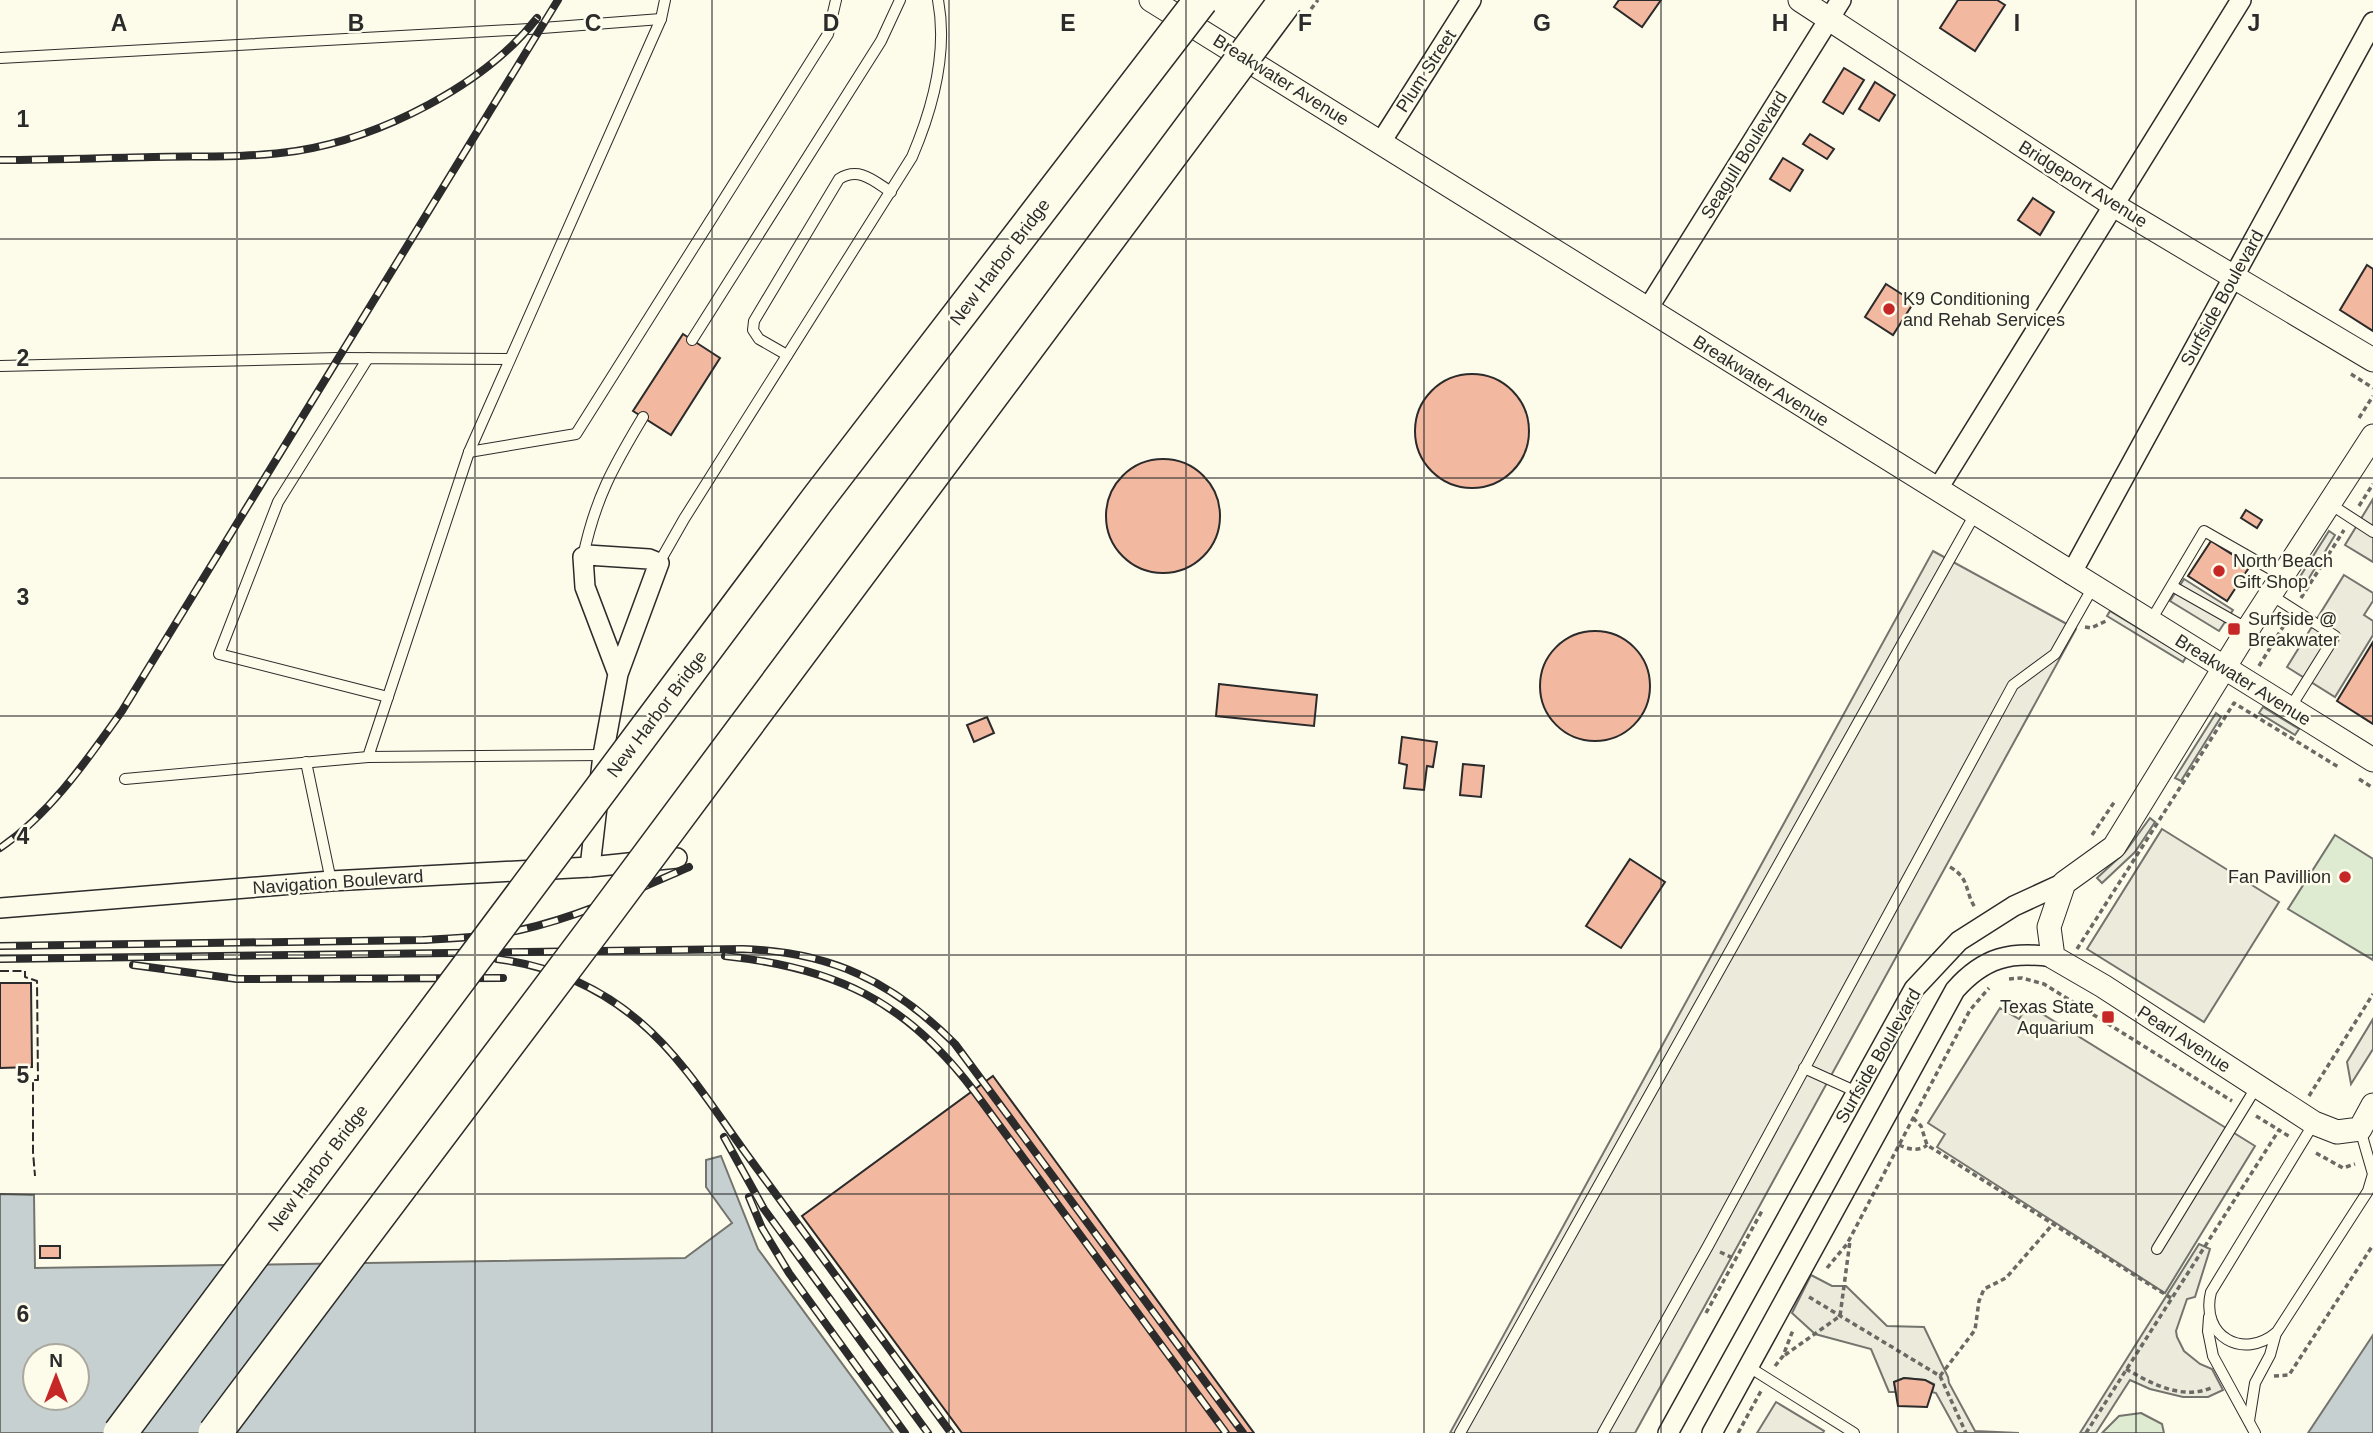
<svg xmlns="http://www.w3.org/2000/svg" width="2373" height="1433" font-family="Helvetica,sans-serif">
	<rect width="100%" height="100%" fill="#fdfbea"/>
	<g fill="#deebd1" stroke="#74746e" stroke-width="2">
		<polygon points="2335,835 2373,859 2373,960 2288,909"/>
		<polygon points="2141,1413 2162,1424 2164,1433 2102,1433 2119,1416"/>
	</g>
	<g fill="#eceadb" stroke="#74746e" stroke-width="2">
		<polygon points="2373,499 2373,562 2345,545"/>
		<polygon points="2329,531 2335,535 2303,588 2296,583"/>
		<polygon points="1933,551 2076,629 1635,1433 1450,1433"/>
		<polygon points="2344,575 2373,593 2373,601 2364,615 2373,621 2373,635 2335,697 2287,667"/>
		<polygon points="2184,579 2233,610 2219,631 2170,601"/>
		<polygon points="2110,611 2186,657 2183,662 2107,616"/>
		<polygon points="2263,707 2299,729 2295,735 2259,713"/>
		<polygon points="2216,713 2221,717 2181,781 2175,778"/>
		<polygon points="2150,818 2155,822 2135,852 2102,883 2097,878 2125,852"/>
		<polygon points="2162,829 2279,902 2204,1022 2087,949"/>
		<polygon points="2028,1005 2255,1146 2165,1293 1937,1147 1945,1134 1928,1123 2000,1008 2019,1019"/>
		<polygon points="2373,1019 2373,1049 2351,1084 2347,1062"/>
		<polygon points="2199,1244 2210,1249 2195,1297 2187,1299 2176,1331 2177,1337 2184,1351 2200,1364 2212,1369 2223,1390 2208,1397 2183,1397 2150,1389 2130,1380 2096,1433 2080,1433"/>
		<polygon points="1811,1275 1832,1286 1846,1286 1887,1326 1924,1327 1948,1377 1949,1383 1975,1431 2019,1433 1958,1433 1936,1393 1932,1392 1934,1384 1925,1380 1904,1378 1894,1382 1896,1392 1889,1392 1871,1349 1815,1334 1792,1313"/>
		<polygon points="1776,1402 1824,1431 1823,1433 1757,1433"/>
	</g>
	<g fill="#c7d0d0" stroke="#74746e" stroke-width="2" fill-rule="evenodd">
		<path d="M721,1156L758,1249L893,1433H0V1194L34,1195L35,1268L685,1258L732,1223L706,1187V1160ZM35,1356H77V1398H35Z"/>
		<polygon points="2373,1335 2373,1433 2308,1433"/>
	</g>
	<g fill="#f2b8a0" stroke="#2b2b2b" stroke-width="2">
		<polygon points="1619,0 1661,0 1642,27 1614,7"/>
		<polygon points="1958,0 1997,0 2005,5 1975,51 1940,28"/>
		<polygon points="1844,68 1864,80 1843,114 1823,102"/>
		<polygon points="1875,82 1895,95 1879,121 1859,109"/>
		<polygon points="1810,134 1834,149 1827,159 1803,144"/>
		<polygon points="1783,158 1803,170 1790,191 1770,179"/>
		<polygon points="2033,198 2054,212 2040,235 2018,220"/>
		<polygon points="2367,265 2373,269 2373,331 2340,310"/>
		<polygon points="1886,284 1914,302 1893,335 1865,317"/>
		<polygon points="683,334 720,358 671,435 633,411"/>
		<circle cx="1472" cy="431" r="57"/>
		<circle cx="1163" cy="516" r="57"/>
		<polygon points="2246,510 2262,520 2257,528 2241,518"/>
		<polygon points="2211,541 2250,566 2227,601 2188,576"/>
		<circle cx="1595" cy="686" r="55"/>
		<polygon points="2373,642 2373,724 2337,701"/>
		<polygon points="1219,684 1317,695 1314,726 1216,716"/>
		<polygon points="987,717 994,733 974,742 967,725"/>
		<polygon points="1402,737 1437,742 1433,767 1427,766 1424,790 1404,788 1407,765 1399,763"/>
		<polygon points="1463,764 1484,766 1481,797 1460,795"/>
		<polygon points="1630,859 1665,882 1621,948 1586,926"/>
		<polygon points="0,983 31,983 32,1067 0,1068"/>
		<polygon points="993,1076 1032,1129 1254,1433 962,1433 802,1216"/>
		<rect x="40" y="1246" width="20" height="12"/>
		<polygon points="1904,1378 1925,1380 1934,1385 1927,1407 1898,1406 1894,1382"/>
	</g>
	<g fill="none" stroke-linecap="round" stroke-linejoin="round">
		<defs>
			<g id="service">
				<polyline points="0,58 529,29 661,19"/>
				<polyline points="692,340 881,41 900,0"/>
				<path d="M787,355L759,339L753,330L754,321L839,179C859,166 874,181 891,192"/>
				<polyline points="368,358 278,502 219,654 388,697"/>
				<polyline points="0,366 338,358 510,359"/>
				<polyline points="469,452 576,434 828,34 836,0"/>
				<polyline points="2330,504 2373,532"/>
				<path d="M583,557C595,499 613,467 643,417"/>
				<path d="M659,563L684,519L912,157C933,108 948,53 938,0"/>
				<polyline points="2172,586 2248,629"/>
				<polyline points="2271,595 2335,636 2290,708"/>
				<polyline points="2150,622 2204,531 2283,576"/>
				<polyline points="603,755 368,757 469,452 661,19 665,0"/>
				<polyline points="306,762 331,881"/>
				<polyline points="125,779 368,757"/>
				<polyline points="1804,1068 1857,1092"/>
				<path d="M2314,1123L2211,1292C2200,1336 2243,1361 2277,1332L2368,1191L2373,1174L2360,1129"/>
				<polyline points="2157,1249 2257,1086"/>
				<polyline points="2209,1317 2208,1331 2213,1356 2255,1433"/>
				<polyline points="1749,1367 1854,1433"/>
				<polyline points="2249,1421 2255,1383 2270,1355 2276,1333"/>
				<polyline points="1460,1433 1975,514"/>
				<polyline points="1603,1433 1708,1246 2013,685 2055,654 2093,587"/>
			</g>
			<g id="minor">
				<polyline points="1381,142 1471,0"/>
				<polyline points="1647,310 1841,0"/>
				<polyline points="1937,490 2241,0"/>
				<polyline points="2071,574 2373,22"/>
				<polyline points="590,867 603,755 618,674 659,563 649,559 587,555 583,557 585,587 618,674"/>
				<polyline points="0,908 331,881 590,867 677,858"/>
				<polyline points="1668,1433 1914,989 1959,941 2014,906 2064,883"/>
				<path d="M1712,1433L1955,990C1984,957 2011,951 2053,957"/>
			</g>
			<g id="tertiary">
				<polyline points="1151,0 2373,760"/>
				<polyline points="1800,0 2115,206 2373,360"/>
				<polyline points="2373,436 2248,629 2114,847 2064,883 2049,927 2053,957 2103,986 2314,1123 2337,1132 2360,1129 2373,1105"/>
			</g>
		</defs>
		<use href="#service" stroke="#2b2b2b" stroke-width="12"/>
		<use href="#minor" stroke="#2b2b2b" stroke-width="22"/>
		<use href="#tertiary" stroke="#2b2b2b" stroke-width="25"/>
		<g stroke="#6a6964" stroke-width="3.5" stroke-dasharray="5 3.5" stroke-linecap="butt">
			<polyline points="2351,374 2373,388"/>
			<polyline points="2359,418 2373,396"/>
			<polyline points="2359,506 2373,484"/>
			<polyline points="2301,598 2344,530"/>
			<polyline points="2085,627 2091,628 2106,621"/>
			<polyline points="2259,666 2286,622"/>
			<polyline points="2359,779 2373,788"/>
			<polyline points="2092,835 2115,801"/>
			<path d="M1950,867C1971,879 1964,892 1976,909"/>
			<polyline points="2077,949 2234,703 2340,768"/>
			<polyline points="2009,979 2022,978 2044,984 2232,1101"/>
			<polyline points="2309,1096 2373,994"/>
			<polyline points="2256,1116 2279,1130"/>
			<polyline points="1913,1118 1921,1126 1927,1145 2171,1298"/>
			<path d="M1899,1145C1908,1149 1919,1152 1927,1145"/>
			<polyline points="2316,1153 2343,1168 2355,1164"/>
			<polyline points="1720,1252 1735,1259"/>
			<polyline points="1827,1268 1847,1244 1970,1010 1989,988"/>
			<polyline points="1809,1297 1940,1376 1966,1433"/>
			<polyline points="1706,1313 1763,1209"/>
			<polyline points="1785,1355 1840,1316 1850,1241"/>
			<polyline points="1775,1366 1783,1356 1793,1330"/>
			<path d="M2126,1369C2152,1384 2183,1401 2213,1387"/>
			<polyline points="1940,1376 1975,1330 1979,1301 1984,1289 2006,1278 2053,1224"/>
			<polyline points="2274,1376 2289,1375 2373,1245"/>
			<polyline points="1738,1433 1761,1391"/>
			<polyline points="2086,1433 2279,1130 2290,1137"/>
		</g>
		<use href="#service" stroke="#fdfbea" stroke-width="10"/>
		<use href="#minor" stroke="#fdfbea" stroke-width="19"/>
		<use href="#tertiary" stroke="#fdfbea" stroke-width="23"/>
		<defs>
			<g id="rail">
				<path d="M0,160C51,160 102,158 154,157C201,156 249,158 296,151C380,138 485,85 537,18"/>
				<path d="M0,848C50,814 87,760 122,711L558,0"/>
				<path d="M0,946L423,940C456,938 488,937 520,930C579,917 634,891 689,867"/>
				<path d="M725,956C836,968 906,1001 974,1091L1226,1433"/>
				<path d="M0,959L743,949C832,952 893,982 955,1044L1243,1433"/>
				<path d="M497,959C551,966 598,986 640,1022C685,1060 718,1116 753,1163C819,1253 885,1343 951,1433"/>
				<polyline points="133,965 237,979 503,978"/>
				<polyline points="724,1137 764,1209 928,1433"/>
				<polyline points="749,1197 762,1228 789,1273 905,1433"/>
			</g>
		</defs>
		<use href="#rail" stroke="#2b2b2b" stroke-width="8"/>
		<use href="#rail" stroke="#fdfbea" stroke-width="5" stroke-dasharray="16" stroke-linecap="butt"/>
		<defs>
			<g id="motorway-bridge">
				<polyline points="120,1433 817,500 1201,0"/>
				<polyline points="215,1433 595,928 1286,0"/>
			</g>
		</defs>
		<use href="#motorway-bridge" stroke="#2b2b2b" stroke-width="36" stroke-linecap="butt"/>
		<polyline stroke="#6a6964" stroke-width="3.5" stroke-dasharray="5 3.5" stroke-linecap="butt" points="1311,9 1318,0"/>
		<use href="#motorway-bridge" stroke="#fdfbea" stroke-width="33"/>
		<polyline stroke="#2b2b2b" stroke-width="2" stroke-dasharray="9 3.5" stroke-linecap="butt" points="0,971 25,971 25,977 37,981 38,1080 33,1080 33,1152 35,1176"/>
	</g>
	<path fill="none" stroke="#2b2b2b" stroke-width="2" stroke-opacity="0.55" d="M237,0V1433M475,0V1433M712,0V1433M949,0V1433M1186,0V1433M1424,0V1433M1661,0V1433M1898,0V1433M2136,0V1433M0,239H2373M0,478H2373M0,716H2373M0,955H2373M0,1194H2373"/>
	<g fill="#c62828" stroke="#fdfbea" stroke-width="2.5">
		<circle cx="1889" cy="309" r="7"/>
		<circle cx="2219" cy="571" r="7"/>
		<rect x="2227" y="622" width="14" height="14" rx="3.5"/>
		<circle cx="2345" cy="877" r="7"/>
		<rect x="2101" y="1010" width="14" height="14" rx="3.5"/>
	</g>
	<g text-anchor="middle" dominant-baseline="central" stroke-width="5" stroke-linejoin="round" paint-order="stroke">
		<g font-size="18" fill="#2b2b2b" stroke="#fdfbea">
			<text transform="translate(1426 71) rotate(-57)">Plum Street</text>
			<text transform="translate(1281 80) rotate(32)">Breakwater Avenue</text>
			<text transform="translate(1744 155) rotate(-58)">Seagull Boulevard</text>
			<text transform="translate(2083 184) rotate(32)">Bridgeport Avenue</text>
			<text transform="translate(1000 262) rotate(-53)">New Harbor Bridge</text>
			<text transform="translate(2222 298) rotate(-61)">Surfside Boulevard</text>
			<text transform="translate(1761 381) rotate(32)">Breakwater Avenue</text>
			<text transform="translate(2243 680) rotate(32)">Breakwater Avenue</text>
			<text transform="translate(657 714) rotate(-53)">New Harbor Bridge</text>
			<text transform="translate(338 882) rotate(-4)">Navigation Boulevard</text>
			<text transform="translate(2184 1039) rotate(33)">Pearl Avenue</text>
			<text transform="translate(1878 1056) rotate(-60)">Surfside Boulevard</text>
			<text transform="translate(318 1168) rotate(-53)">New Harbor Bridge</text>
		</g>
		<g font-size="18" fill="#2b2b2b" stroke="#fdfbea" text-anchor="start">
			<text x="1903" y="299">K9 Conditioning<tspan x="1903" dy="21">and Rehab Services</tspan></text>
			<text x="2233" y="561">North Beach<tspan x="2233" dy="21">Gift Shop</tspan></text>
			<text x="2248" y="619">Surfside @<tspan x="2248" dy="21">Breakwater</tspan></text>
			<text x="2331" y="877" text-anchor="end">Fan Pavillion</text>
			<text x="2094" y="1007" text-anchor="end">Texas State<tspan x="2094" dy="21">Aquarium</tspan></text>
		</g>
	</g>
	<g font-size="23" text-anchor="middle" font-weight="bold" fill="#2b2b2b" stroke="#fdfbea" stroke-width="5" stroke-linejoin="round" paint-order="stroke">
		<text x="119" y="31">A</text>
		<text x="356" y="31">B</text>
		<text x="593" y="31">C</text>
		<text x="831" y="31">D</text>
		<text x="1068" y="31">E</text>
		<text x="1305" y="31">F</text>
		<text x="1542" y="31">G</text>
		<text x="1780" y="31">H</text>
		<text x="2017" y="31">I</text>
		<text x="2254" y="31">J</text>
		<text x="23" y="127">1</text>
		<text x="23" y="366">2</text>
		<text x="23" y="605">3</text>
		<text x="23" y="844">4</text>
		<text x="23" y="1083">5</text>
		<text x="23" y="1322">6</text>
	</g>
	<g transform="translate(56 1377)"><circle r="33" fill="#fdfbea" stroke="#a9a89e" stroke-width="2"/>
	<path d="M0-5L12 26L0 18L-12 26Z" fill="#c62828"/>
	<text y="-10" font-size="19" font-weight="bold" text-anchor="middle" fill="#2b2b2b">N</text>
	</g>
</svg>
